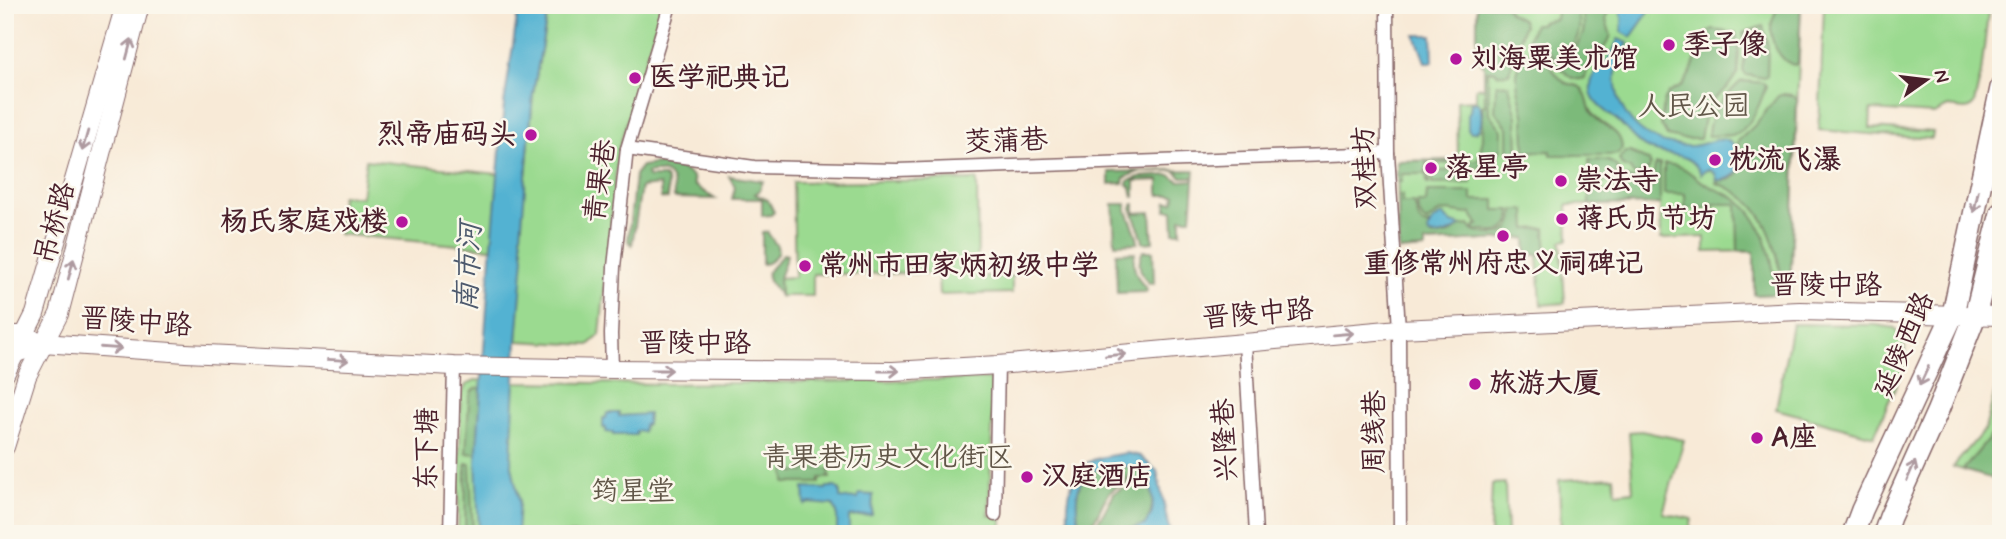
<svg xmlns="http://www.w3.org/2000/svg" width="2006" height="539" font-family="Mynerve,'LXGW WenKai TC',sans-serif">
	<rect width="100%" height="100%" fill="#fbf7ec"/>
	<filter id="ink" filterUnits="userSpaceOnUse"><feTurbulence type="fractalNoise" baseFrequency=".0143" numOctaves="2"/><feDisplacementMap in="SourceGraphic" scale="14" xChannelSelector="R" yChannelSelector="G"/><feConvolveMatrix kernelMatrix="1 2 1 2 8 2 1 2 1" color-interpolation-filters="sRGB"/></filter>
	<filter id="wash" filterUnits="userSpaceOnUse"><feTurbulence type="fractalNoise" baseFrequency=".00686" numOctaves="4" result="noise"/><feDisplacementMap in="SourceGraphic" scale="28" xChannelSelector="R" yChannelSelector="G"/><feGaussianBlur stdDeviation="1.57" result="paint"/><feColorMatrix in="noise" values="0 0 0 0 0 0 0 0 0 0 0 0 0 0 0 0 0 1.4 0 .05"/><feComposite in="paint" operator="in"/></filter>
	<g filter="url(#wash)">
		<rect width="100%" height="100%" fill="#f8ead7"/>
		<g fill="#9bda90" stroke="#727c5e" stroke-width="2">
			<polygon points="549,5 662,5 618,151 600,335 589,345 517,341 523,251 338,234 341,195 361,197 366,160 526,177 533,94"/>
			<polygon points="1477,5 1801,5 1790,293 1754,295 1754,251 1705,252 1705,237 1661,239 1660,204 1567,205 1568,240 1561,241 1565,303 1541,305 1538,255 1527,255 1526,238 1425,243 1425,249 1399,251 1397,161 1458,160 1457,101 1476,100 1476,88 1484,87 1484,66 1477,57"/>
			<polygon points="1824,5 1989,5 1981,74 1974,104 1970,108 1965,109 1948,107 1934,114 1871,110 1870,128 1933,132 1932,139 1819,130"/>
			<polygon points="977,180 978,276 1012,276 1012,293 939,295 938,273 828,274 813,274 813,296 780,296 779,278 795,277 793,182"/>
			<polygon points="1792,324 1876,325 1895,328 1905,347 1904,366 1874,436 1776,409"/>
			<polygon points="2001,370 2001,481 1953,467 1985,429"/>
			<polygon points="994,379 989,515 1002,515 1002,534 458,534 461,396 466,385 475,380 514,382 667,384"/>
			<polygon points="1641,431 1684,440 1663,513 1692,519 1689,534 1561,534 1559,480 1614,477 1616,493 1633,491 1629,432"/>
			<polygon points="1505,483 1507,534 1490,534 1492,484"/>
		</g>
		<g fill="#7cba7a" stroke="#636c52" stroke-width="2">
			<polygon points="1477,5 1505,5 1510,13 1523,20 1524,25 1509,73 1497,74 1496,71 1488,71 1489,113 1502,130 1502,148 1490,166 1473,167 1466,164 1426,163 1426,172 1429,173 1429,184 1427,184 1426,174 1402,174 1401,182 1397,182 1397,161 1478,160 1483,139 1482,106 1485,105 1484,66 1477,57"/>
			<path d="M1558,5H1575C1586,30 1576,44 1560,62H1557C1553,56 1549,50 1542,47C1535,45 1532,46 1527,41L1534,24H1540L1541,22L1556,19Z"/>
			<path d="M1580,5H1609L1606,20L1611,36L1601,53L1588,68L1585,78C1574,82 1568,76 1561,68C1575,45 1592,37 1580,5Z"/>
			<path d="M1778,5H1801L1798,63L1795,65C1781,63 1770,42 1771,28C1771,20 1776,13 1778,5Z"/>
			<polygon points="1763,26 1768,46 1767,76 1765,78 1746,75 1743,71 1745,52 1743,33"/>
			<polygon points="1713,30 1736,33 1739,51 1738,72 1727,88 1713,100 1704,118 1700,139 1682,139 1667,136 1661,125 1664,101 1669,93 1682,86 1691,72 1696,58 1697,45 1704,35"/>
			<path d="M1530,52C1553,57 1548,69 1563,81C1568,86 1579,83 1583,90C1589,99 1587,110 1598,120C1609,129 1621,132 1622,148L1618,154L1610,155H1551V151L1510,152L1508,150V128L1495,111L1496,87L1497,84L1509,85L1517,117L1518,151H1525L1524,115L1517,84V73L1522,55Z"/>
			<path d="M1744,81L1764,83L1766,86C1761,102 1750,131 1732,135C1724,136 1717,135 1709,136L1708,134C1710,107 1723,100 1740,82Z"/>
			<path d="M1784,94L1791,95L1797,99L1790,293H1784C1777,245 1767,199 1716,183L1717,180C1751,183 1734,157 1738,141L1754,126L1778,96Z"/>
			<polygon points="1625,152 1630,152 1649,161 1650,164 1649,170 1636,176 1633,174 1630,169 1622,166 1619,159"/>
			<path d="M1589,160C1600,160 1612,158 1618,169L1616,177L1608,182L1591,180L1589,178Z"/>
			<path d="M655,164L682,169L693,177L694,185L715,199L674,198C674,177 669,169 647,173L648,177H664L667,181L668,199L661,198L660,185L641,187L632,245L628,241L635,175L642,166Z"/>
			<path d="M1655,164H1660V204L1589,205V184H1598L1605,194C1615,193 1617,181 1627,177L1635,180L1640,189L1643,191L1652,188Z"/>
			<path d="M1664,164C1691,166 1685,173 1706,184C1717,191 1729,193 1739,201C1766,223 1773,261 1777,294L1754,295V252L1738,251L1737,204H1714L1713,208H1685V194H1664Z"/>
			<polygon points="1173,170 1138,172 1124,178 1123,183 1109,184 1109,172 1195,170 1191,218 1181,218 1181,232 1174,232 1173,210 1166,210 1167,202 1174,202 1175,195 1159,195 1159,180 1135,181 1135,197 1133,197 1131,187 1127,184 1128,181 1139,177 1170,175 1180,181 1194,180 1193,177 1181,177 1178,173"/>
			<polygon points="1464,170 1471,173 1471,183 1432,184 1432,173 1435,173 1436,171"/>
			<polygon points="729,176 763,181 759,191 755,194 768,200 774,212 771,215 762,216 762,199 732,199 735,187"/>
			<path d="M1427,192H1472V200H1495V210H1511C1511,220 1508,231 1497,232C1488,233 1493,231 1485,230C1481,230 1478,231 1474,230V227L1476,225H1479L1471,213C1461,216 1452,209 1441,212C1435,214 1432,220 1426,222C1419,217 1418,211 1417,203H1426Z"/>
			<path d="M1398,195H1402V203H1414L1419,220L1425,225L1431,224L1428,227L1433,237L1449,234L1461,226L1469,225C1474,234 1477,232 1488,234C1506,236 1514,229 1514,210H1526L1527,229L1545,228L1547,254L1527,255L1526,238L1425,243V249L1399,251Z"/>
			<path d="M1113,204H1126C1127,219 1137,228 1138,243L1115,244Z"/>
			<path d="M1132,204H1135V213L1151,212L1153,242L1143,243C1142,228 1131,219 1132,204Z"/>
			<path d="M762,232H767L777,246L778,252C774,258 770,264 762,264Z"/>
			<path d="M1143,251H1153L1154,283L1150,284C1140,274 1136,264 1143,251Z"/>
			<path d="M1135,252C1131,267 1137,278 1147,290L1146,292L1117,293L1116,253Z"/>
			<polygon points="783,254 787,255 779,278 780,296 769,281 767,273"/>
			<polygon points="477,388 481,388 477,454 466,453 469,399 472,391"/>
			<path d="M1995,431L2001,433C2001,444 1996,450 1993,461C1992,467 1993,473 1993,479L1963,470Z"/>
			<polygon points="466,463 470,464 473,534 465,534"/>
			<path d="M1111,465L1134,467C1131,474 1127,480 1121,485C1117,487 1114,488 1111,491C1099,502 1100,525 1080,528C1076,511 1073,485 1089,473C1095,469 1104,467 1111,465Z"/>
			<polygon points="785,469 794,469 794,472 805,472 806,469 829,469 830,478 820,478 820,483 785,483"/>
			<path d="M1138,469L1142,470C1153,490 1157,505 1145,525L1123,530L1096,533L1093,528L1104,512L1114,493L1124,487Z"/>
		</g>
		<g fill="#53b2d2" stroke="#4e687e" stroke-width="2" fill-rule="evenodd">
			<polygon points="519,5 549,5 533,94 521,235 524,257 517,341 511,461 519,501 517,534 479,534 476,462 488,292 504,104"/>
			<polygon points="1619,5 1650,5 1648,13 1631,37 1622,32 1622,17"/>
			<polygon points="1415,35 1432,35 1433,62 1425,62"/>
			<path d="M1618,39L1628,43C1624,52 1617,63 1616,73C1614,82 1617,92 1619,100C1631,131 1658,147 1691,146C1703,146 1717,136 1728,141C1748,151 1743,182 1717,180C1716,171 1708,166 1701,174C1689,148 1667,159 1645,147C1634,141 1628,130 1618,121C1606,111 1588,103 1591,84C1593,71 1601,68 1609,58C1613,53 1615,45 1618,39Z"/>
			<path d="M1471,102L1478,103C1483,110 1483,127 1476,132H1471L1468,129V114L1470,111Z"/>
			<path d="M1443,215L1452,223L1461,226C1452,232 1440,238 1429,235C1425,227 1435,218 1443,215Z"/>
			<polygon points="607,413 619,413 619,416 648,414 647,424 644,425 643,432 636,431 636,435 613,435 613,433 606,432 606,428 603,428 603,418 606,418"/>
			<path d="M1127,453L1140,456L1157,471L1170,534H1072C1064,513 1067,474 1089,462C1099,456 1115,455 1127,453ZM1111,465C1120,466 1131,465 1139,469C1151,476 1155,502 1151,515C1150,516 1145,524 1145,525C1125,530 1098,539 1080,528C1076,511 1073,485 1089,473C1095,469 1105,467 1111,465Z"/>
			<polygon points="827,487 835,487 840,490 840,498 858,499 859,494 873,495 872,515 849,517 849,534 840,534 837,530 837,513 833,505 809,503 805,505 804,488 826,489"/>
		</g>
	</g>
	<g filter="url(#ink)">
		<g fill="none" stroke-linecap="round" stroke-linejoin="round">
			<defs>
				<g id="street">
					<polyline points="1387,5 1388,153 1399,329 1400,534"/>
					<polyline points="627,149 754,167 897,170 1388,153"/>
					<polyline points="1245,343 1256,534"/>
					<polyline points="612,369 611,334 614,267 627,149 670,5"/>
					<polyline points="995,515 998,365"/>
					<polyline points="450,534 454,366"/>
				</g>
				<g id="secondary">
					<polyline points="5,335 25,335 33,339"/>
					<polyline points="5,354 14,354 43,343 186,353 454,366 612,369 893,371 998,365 1399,329 1800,311 2001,316"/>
					<polyline points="5,374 35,314 125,5"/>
					<polyline points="5,447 27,376 59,314 140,5"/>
				</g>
				<g id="primary">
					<polyline points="1853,534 1862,510 1953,314 2001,88"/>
					<polyline points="1884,534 1890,517 1938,410 1975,316 2001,213"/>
				</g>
			</defs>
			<use href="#street" stroke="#876667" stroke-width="15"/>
			<use href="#secondary" stroke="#876667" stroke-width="20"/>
			<use href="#primary" stroke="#876667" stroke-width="24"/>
			<use href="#street" stroke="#fff" stroke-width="12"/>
			<use href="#secondary" stroke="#fff" stroke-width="18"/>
			<use href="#primary" stroke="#fff" stroke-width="21"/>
		</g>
		<defs><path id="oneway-shaft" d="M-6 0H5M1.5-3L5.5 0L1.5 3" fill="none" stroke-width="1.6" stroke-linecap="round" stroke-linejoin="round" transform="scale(1.75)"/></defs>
		<g stroke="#ae9aa0">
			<use href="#oneway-shaft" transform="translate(129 49) rotate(-75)"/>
			<use href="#oneway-shaft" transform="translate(85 141) rotate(106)"/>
			<use href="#oneway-shaft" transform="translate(1976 202) rotate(102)"/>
			<use href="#oneway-shaft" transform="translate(71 269) rotate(-75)"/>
			<use href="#oneway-shaft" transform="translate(1343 334) rotate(-5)"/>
			<use href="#oneway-shaft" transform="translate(111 348) rotate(4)"/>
			<use href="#oneway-shaft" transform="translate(1116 355) rotate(-5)"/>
			<use href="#oneway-shaft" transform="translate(338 360) rotate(3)"/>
			<use href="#oneway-shaft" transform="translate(662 370)"/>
			<use href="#oneway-shaft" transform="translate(889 371) rotate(-1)"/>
			<use href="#oneway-shaft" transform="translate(1924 376) rotate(115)"/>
			<use href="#oneway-shaft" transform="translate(1911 471) rotate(-66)"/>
		</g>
	</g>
	<g fill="#b5179e" stroke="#fbf7ec" stroke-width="2.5">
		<circle cx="1669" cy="45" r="7"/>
		<circle cx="1456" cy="59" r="7"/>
		<circle cx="635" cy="78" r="7"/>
		<circle cx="531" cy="135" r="7"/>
		<circle cx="1715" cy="160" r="7"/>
		<circle cx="1431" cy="168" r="7"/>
		<circle cx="1561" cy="181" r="7"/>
		<circle cx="1562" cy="219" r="7"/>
		<circle cx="402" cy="222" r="7"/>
		<circle cx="1503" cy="236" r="7"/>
		<circle cx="805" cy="266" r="7"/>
		<circle cx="1475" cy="384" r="7"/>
		<circle cx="1757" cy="438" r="7"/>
		<circle cx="1027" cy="477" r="7"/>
	</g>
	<g text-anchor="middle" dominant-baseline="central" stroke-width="5" stroke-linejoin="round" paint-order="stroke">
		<g font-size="28" font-weight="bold" fill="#4a1f2b" stroke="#fbf7ec" text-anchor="start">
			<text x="1683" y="45">季子像</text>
			<text x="1470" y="59">刘海粟美术馆</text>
			<text x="649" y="78">医学祀典记</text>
			<text x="517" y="135" text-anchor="end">烈帝庙码头</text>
			<text x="1729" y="160">枕流飞瀑</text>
			<text x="1445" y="168">落星亭</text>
			<text x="1575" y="181">崇法寺</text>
			<text x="1576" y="219">蒋氏贞节坊</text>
			<text x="388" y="222" text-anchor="end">杨氏家庭戏楼</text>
			<text x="1503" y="264" text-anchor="middle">重修常州府忠义祠碑记</text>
			<text x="819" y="266">常州市田家炳初级中学</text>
			<text x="1489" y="384">旅游大厦</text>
			<text x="1771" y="438">A座</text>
			<text x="1041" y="477">汉庭酒店</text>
		</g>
		<g font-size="28" fill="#625749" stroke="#fbf7ec">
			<text x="1694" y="107">人民公园</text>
			<text x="888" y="458">青果巷历史文化街区</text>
			<text x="633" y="492">筠星堂</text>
		</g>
		<g font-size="28" fill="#4a1f2b" stroke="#fbf7ec">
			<text transform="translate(1006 142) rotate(-2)">茭蒲巷</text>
			<text transform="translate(1366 168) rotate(-92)">双桂坊</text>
			<text transform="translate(601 181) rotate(-82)">青果巷</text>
			<text transform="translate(56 223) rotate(-75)">吊桥路</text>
			<text x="1826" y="286">晋陵中路</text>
			<text transform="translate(1258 315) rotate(-5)">晋陵中路</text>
			<text transform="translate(136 323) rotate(4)">晋陵中路</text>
			<text x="695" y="344">晋陵中路</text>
			<text transform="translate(1905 345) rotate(-67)">延陵西路</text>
			<text transform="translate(1375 432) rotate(-90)">周线巷</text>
			<text transform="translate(1226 440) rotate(-93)">兴隆巷</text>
			<text transform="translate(428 449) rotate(-89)">东下塘</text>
		</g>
		<g font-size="30" font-style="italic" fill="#4e5a6e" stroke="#fbf7ec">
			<text transform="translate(469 267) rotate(-87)">南市河</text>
		</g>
	</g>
	<rect width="2006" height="539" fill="none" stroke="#fbf7ec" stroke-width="28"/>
	<g transform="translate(1926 80) rotate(76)" stroke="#fbf7ec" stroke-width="5" paint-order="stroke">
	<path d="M0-5L12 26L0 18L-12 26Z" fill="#4a1f2b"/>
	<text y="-10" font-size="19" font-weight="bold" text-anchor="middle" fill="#4a1f2b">N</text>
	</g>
</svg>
